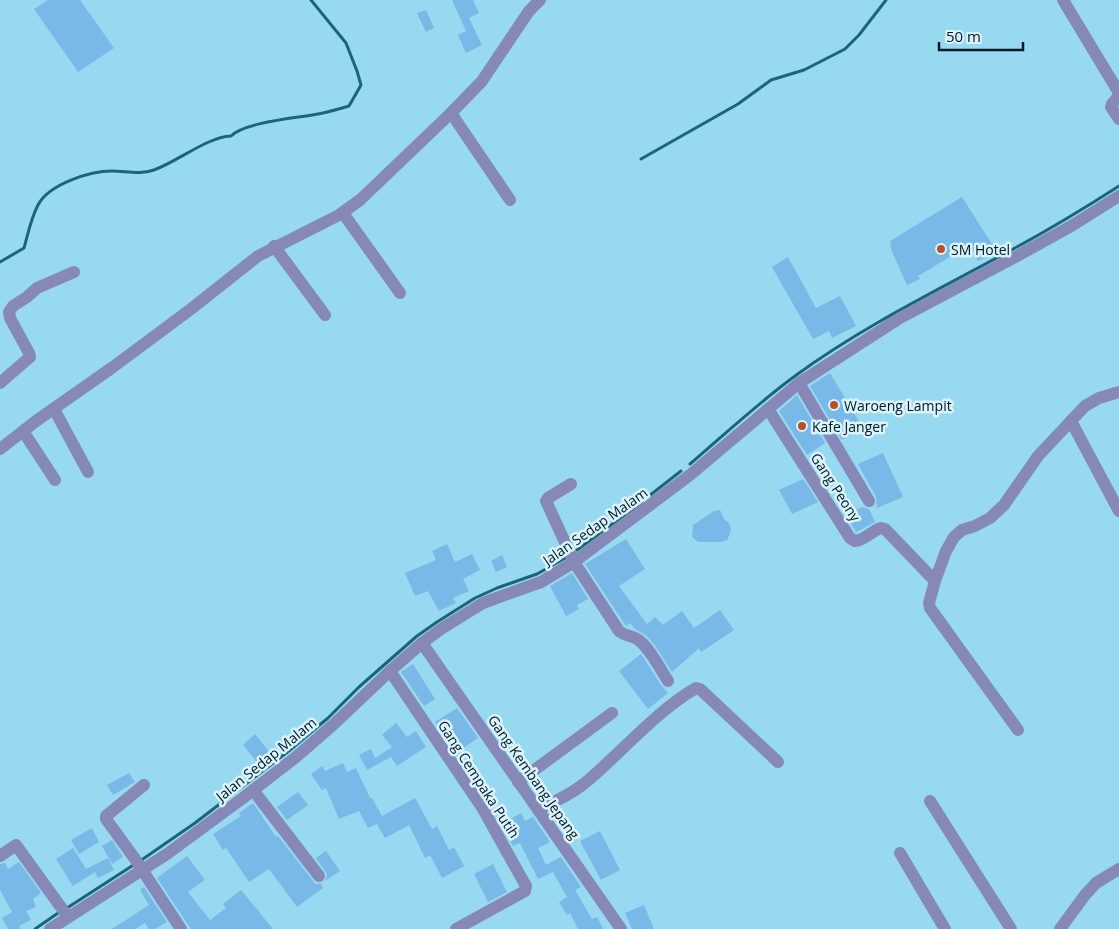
<svg xmlns="http://www.w3.org/2000/svg" width="1119" height="929" font-family="'Open Sans',sans-serif">
	<rect width="100%" height="100%" fill="#97d9f0"/>
	<g fill="none" stroke-linecap="round" stroke-linejoin="round">
		<g stroke="#1a6579" stroke-width="3">
			<polyline points="641,159 738,104 771,80 804,70 845,49 859,35 886,0"/>
			<path d="M0,262L24,248C28,234 31,218 38,205C49,184 90,171 112,171C126,171 140,175 154,170C177,162 207,137 231,136C245,122 297,118 318,114C329,112 339,109 349,106L361,85L357,71L346,43L311,0"/>
			<path d="M690,464C724,435 758,403 795,376C863,326 940,289 1015,248C1050,229 1085,208 1119,186"/>
			<polyline points="649,496 681,471"/>
			<polyline points="577,550 642,502"/>
			<polyline points="140,861 195,823 290,750 328,718 359,687 417,636 437,622 475,598 497,588 537,574 567,557"/>
			<polyline points="67,908 135,864"/>
			<polyline points="35,929 61,911"/>
		</g>
	</g>
	<g fill="#79b9e8">
		<polygon points="48,0 80,0 114,48 78,72 34,9"/>
		<polygon points="452,0 473,0 479,13 469,18 482,45 466,53 458,35 466,31"/>
		<polygon points="426,10 434,28 426,32 417,13"/>
		<polygon points="962,197 997,252 978,261 970,245 918,276 920,279 907,285 891,249 890,241"/>
		<polygon points="788,257 816,308 840,296 856,326 832,338 829,331 813,339 772,267"/>
		<polygon points="830,373 863,428 842,440 810,386"/>
		<polygon points="797,395 825,443 807,455 779,411"/>
		<polygon points="883,453 903,497 877,508 876,497 858,464"/>
		<polygon points="803,479 818,502 792,514 779,490"/>
		<polygon points="863,507 869,509 875,522 856,532 846,514"/>
		<polygon points="720,510 724,519 729,523 731,529 729,536 727,540 721,542 698,542 692,537 693,525 714,511"/>
		<polygon points="626,539 645,569 619,586 647,624 655,617 663,625 682,611 694,628 720,610 734,630 701,652 699,648 672,672 656,647 647,636 635,629 630,623 626,626 585,564"/>
		<polygon points="447,544 455,562 472,554 480,570 463,579 469,591 453,598 456,603 439,611 428,591 415,596 405,573 436,560 432,551"/>
		<polygon points="502,555 507,567 496,572 491,561"/>
		<polygon points="572,573 588,599 577,605 579,609 566,616 550,586"/>
		<polygon points="641,654 661,685 668,693 648,709 619,671"/>
		<polygon points="413,664 435,699 424,706 401,672"/>
		<polygon points="457,708 478,738 459,751 444,730 441,732 435,722"/>
		<polygon points="396,723 407,737 416,731 426,747 397,766 391,757 367,770 359,755 371,749 375,758 392,747 382,735"/>
		<polygon points="255,734 270,753 258,763 243,745"/>
		<polygon points="343,763 347,772 356,768 370,798 372,798 382,816 415,798 432,829 437,826 449,850 454,847 464,866 442,878 430,855 425,858 409,825 385,838 377,824 368,828 359,811 339,819 326,788 322,790 311,774 322,766 325,771"/>
		<polygon points="129,773 135,782 113,795 107,785"/>
		<polygon points="298,792 308,805 287,820 277,807"/>
		<polygon points="253,803 276,837 278,836 313,881 316,884 322,883 321,884 323,888 297,907 269,869 249,882 226,848 223,850 213,834 241,816 239,813"/>
		<polygon points="521,813 525,821 533,817 550,842 538,848 546,865 561,857 581,887 575,890 592,919 597,917 603,929 578,929 570,913 567,915 559,902 567,897 553,872 538,879 520,843 513,846 501,824"/>
		<polygon points="92,828 99,842 79,854 71,840"/>
		<polygon points="600,831 620,870 601,880 580,841"/>
		<polygon points="112,840 123,857 112,864 102,846"/>
		<polygon points="73,848 86,869 108,858 114,870 98,878 95,872 73,886 56,859"/>
		<polygon points="326,851 340,871 325,881 327,874 316,858"/>
		<polygon points="187,856 205,880 188,892 210,920 226,908 223,904 241,890 273,929 191,929 157,878"/>
		<polygon points="19,862 41,893 33,899 36,907 26,911 31,920 19,926 21,929 8,929 2,918 12,912 0,890 0,864 5,863 8,869"/>
		<polygon points="493,864 507,892 488,902 474,874"/>
		<polygon points="144,887 167,922 155,929 149,929 145,923 135,929 112,929 149,905 140,890"/>
		<polygon points="644,905 654,929 632,929 625,913"/>
	</g>
	<g fill="none" stroke-linecap="round" stroke-linejoin="round">
		<g stroke="#8689b7" stroke-width="12">
			<polyline points="1063,0 1119,93"/>
			<polyline points="1119,96 1112,104 1111,107 1119,119"/>
			<polyline points="451,113 510,200"/>
			<polyline points="343,213 400,293"/>
			<polyline points="274,246 325,315"/>
			<polyline points="0,383 30,357 29,353 10,318 9,312 13,306 27,297 37,288 74,272"/>
			<polyline points="799,383 869,501"/>
			<polyline points="54,409 88,472"/>
			<path d="M768,409L850,538L855,541C866,540 871,531 881,528L885,529L935,581"/>
			<polyline points="1071,421 1119,511"/>
			<polyline points="23,431 55,480"/>
			<polyline points="0,449 36,421 113,367 191,309 258,256 339,215 360,200 451,113 482,81 529,11 540,0"/>
			<path d="M571,484L548,498L546,501L574,562L619,631C625,636 630,635 637,639C648,645 661,670 668,681"/>
			<polyline points="422,643 621,929"/>
			<polyline points="390,671 483,809 526,886 525,891 456,929"/>
			<polyline points="1018,730 930,608 929,603 935,581 946,551 954,537 962,530 975,526 990,518 1004,505 1038,456 1085,406 1099,398 1119,392"/>
			<polyline points="518,782 612,713"/>
			<polyline points="144,785 106,816 106,819 135,859 181,929"/>
			<polyline points="253,790 319,876"/>
			<polyline points="930,801 1011,929"/>
			<path d="M539,809C555,802 571,794 585,783C621,753 655,712 696,688L700,689L778,762"/>
			<polyline points="900,853 945,929"/>
			<polyline points="0,856 16,845 68,917"/>
			<polyline points="50,929 167,854 243,798 296,757 334,724 390,671 422,643 441,629 483,603 541,582 574,562 690,475 799,383 900,318 1019,255 1073,225 1119,196"/>
			<polyline points="1060,929 1085,895 1096,883 1119,869"/>
		</g>
	</g>
	<g fill="#b85127" stroke="#daf3fc" stroke-width="2">
		<circle cx="941" cy="249" r="5"/>
		<circle cx="834" cy="405" r="5"/>
		<circle cx="802" cy="426" r="5"/>
	</g>
	<g text-anchor="middle" dominant-baseline="central" stroke-width="5" stroke-linejoin="round" paint-order="stroke">
		<g font-size="14" fill="#001921" stroke="#daf3fc" text-anchor="start">
			<text x="951" y="249">SM Hotel</text>
			<text x="844" y="405">Waroeng Lampit</text>
			<text x="812" y="426">Kafe Janger</text>
		</g>
		<g font-size="14" fill="#001921" stroke="#daf3fc">
			<text transform="translate(836 487) rotate(57)">Gang Peony</text>
			<text transform="translate(595 526) rotate(-35)">Jalan Sedap Malam</text>
			<text transform="translate(266 759) rotate(-39)">Jalan Sedap Malam</text>
			<text transform="translate(534 777) rotate(55)">Gang Kembang Jepang</text>
			<text transform="translate(479 779) rotate(57)">Gang Cempaka Putih</text>
		</g>
	</g>
	<path d="M939 42v8h84v-8" fill="none" stroke="#001921" stroke-width="2.5"/>
	<text x="946" y="42" font-size="15" fill="#001921" stroke="#daf3fc" stroke-width="4" paint-order="stroke">50 m</text>
</svg>
